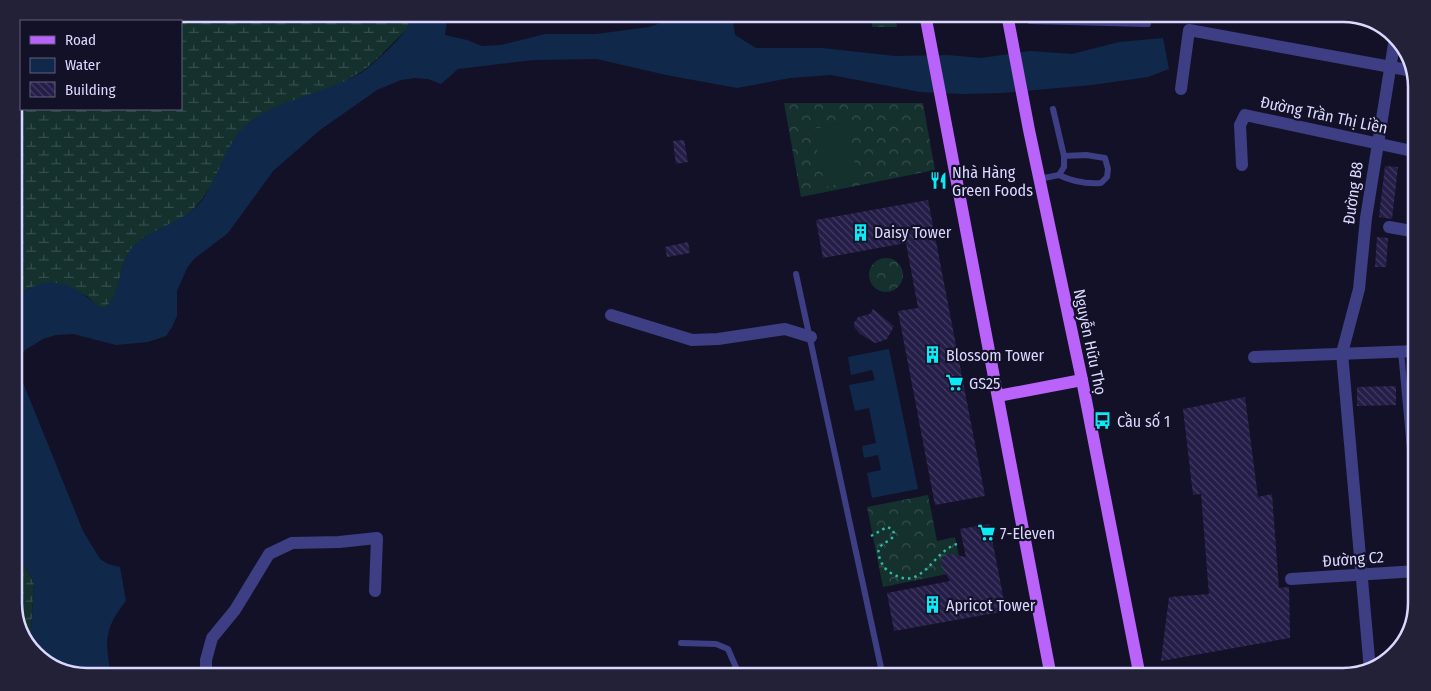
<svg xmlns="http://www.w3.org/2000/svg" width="1431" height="691" font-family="'Fira Sans Condensed',sans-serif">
	<defs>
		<pattern id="forest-crowns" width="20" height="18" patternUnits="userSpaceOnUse" patternTransform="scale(1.25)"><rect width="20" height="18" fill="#14312e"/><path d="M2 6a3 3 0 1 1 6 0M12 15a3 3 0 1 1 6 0" fill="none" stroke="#364e4d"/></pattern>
		<pattern id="wetland-marsh" width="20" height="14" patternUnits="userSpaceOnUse" patternTransform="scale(1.25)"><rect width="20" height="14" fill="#14312e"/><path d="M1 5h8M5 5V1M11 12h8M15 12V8" fill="none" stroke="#364e4d"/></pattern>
		<pattern id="building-back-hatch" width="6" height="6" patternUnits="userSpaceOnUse" patternTransform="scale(1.25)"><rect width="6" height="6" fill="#241d47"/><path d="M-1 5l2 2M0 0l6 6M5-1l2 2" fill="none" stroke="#433d63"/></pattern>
	</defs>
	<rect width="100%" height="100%" fill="#131127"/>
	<g fill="url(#forest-crowns)">
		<polygon points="871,14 895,14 897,27 872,27"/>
		<polygon points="784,103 923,103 935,170 801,197"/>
		<circle cx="886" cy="275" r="17"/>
		<polygon points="928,495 937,541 955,537 962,571 883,587 867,507"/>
	</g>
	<g fill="url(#wetland-marsh)">
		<path d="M87,14H413L406,30L377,59L363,71L352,77L209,189C203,198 197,206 189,213C171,227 144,232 130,251C118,267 122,293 106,307H98L87,296L81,294L30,288L14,297V83L21,66V109H181V21H69Z"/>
		<polygon points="14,545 34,583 30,648 26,645 14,609"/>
	</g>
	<polygon fill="#14312e" points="847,122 858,180 825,187 813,129"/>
	<g fill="#10294b">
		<path d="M413,14H448L445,35L467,40L482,46L501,45L545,34H596L649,27L687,14H732L735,35L756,48H822L895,56L948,55L981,58L1030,51L1072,54L1119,42L1163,38L1169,69L1148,77L1092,85L1002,93L963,94L920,92L831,75L790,78L737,88L666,75L597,59L534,60L458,69L441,84L428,79L415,78L401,80L377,90L320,130L273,171L228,233L194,259L187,268L177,291V316L172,327L166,336L148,342L116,345L73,334L56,335L43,339L25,350L19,357L17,368L83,531L100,559L108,564L120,567L126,601C102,631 106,642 111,677H87L55,670L30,648L34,583L14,545V297C24,292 34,284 46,283C65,280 85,294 98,307H106C121,293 118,269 129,252C142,231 180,224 198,205C218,183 222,149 244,127C257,114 277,106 294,100C316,91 340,85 361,73C372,66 397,42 405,31C408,26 410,19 413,14Z"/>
		<polygon points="889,349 918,489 872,498 867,473 881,470 878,455 864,458 862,446 876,443 869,408 855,411 849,385 875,380 872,370 851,375 848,357"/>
	</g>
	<g fill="url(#building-back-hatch)">
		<polygon points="684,140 688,162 676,164 673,141"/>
		<polygon points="1385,166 1398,167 1392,219 1379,217"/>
		<polygon points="928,200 985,496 935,505 898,311 918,308 906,243 823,258 816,220"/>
		<polygon points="1377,237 1388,238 1386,267 1375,267"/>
		<polygon points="688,242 690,253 667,257 665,247"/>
		<polygon points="873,309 894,326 887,339 879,342 875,343 860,334 854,327 854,323 858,317 870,314"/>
		<polygon points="1396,386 1396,405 1357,406 1357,387"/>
		<polygon points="1245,397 1258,497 1272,494 1279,588 1289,587 1290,638 1161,661 1169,597 1209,594 1201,494 1193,495 1183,409"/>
		<polygon points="989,524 1006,611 894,631 887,593 950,581 941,566 941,560 944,556 950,554 966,557 960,529"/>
	</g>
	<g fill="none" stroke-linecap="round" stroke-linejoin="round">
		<path stroke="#34b5a7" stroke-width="2.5" stroke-dasharray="2.5 4" stroke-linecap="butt" d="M871,536L887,527L892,529L894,533L893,537C886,544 876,544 879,556C881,564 886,571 893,574C922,592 933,551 957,544"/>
		<g stroke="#3d3e84" stroke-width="6">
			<polyline points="1029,14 1030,21 1148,24 1147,14"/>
			<path d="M1059,175C1073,182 1085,184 1101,183L1107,177L1108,169L1105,158L1086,155L1064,156"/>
			<polyline points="1039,179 1059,175 1064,167 1064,156 1053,109"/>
			<polyline points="796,274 883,677"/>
			<polyline points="1401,351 1414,493 1417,495"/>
			<polyline points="681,643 716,644 728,649 738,672 742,677"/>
		</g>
		<g stroke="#3d3e84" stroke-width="12">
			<polyline points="1181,89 1189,30 1413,71"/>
			<polyline points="1242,165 1240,125 1245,115 1417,152"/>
			<polyline points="1389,227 1417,232"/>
			<polyline points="611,315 692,340 718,339 785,329 811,337"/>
			<polyline points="1254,357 1417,351"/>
			<polyline points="1291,579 1417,571"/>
			<polyline points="1370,670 1342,353 1359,289 1366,218 1395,38"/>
			<polyline points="206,677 206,660 212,638 235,610 269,554 292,543 339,542 377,538 375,591"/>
		</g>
		<g stroke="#ba63fa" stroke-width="12">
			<polyline points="925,14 1051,677"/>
			<polyline points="1007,14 1029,130 1082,380 1140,677"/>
			<polyline points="998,396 1082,380"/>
		</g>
	</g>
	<defs>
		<symbol id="restaurant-bare" viewBox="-9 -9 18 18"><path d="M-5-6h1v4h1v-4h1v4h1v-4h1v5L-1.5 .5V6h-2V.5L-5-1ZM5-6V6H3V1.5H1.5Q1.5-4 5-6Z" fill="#0bebf6" stroke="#131127" stroke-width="2.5" paint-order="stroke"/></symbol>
		<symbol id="building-bare" viewBox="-9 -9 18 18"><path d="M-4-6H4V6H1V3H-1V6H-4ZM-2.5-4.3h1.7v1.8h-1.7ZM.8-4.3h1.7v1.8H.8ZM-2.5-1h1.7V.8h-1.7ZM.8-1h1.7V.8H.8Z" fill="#0bebf6" stroke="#131127" stroke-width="2.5" paint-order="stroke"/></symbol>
		<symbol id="supermarket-bare" viewBox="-9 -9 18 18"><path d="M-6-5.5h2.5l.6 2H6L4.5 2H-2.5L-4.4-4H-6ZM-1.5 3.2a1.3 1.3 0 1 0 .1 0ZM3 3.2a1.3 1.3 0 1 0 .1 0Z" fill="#0bebf6" stroke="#131127" stroke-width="2.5" paint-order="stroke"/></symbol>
		<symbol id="bus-bare" viewBox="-9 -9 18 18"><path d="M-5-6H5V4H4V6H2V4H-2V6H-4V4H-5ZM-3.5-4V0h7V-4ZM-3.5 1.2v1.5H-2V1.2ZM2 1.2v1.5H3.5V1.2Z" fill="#0bebf6" stroke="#131127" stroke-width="2.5" paint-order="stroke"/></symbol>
	</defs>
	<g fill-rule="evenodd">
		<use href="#restaurant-bare" x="926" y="168" width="25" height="25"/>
		<use href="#building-bare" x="848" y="220" width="25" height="25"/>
		<use href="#building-bare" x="920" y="342" width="25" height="25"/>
		<use href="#supermarket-bare" x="942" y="370" width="25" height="25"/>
		<use href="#bus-bare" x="1090" y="408" width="25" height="25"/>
		<use href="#supermarket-bare" x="974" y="520" width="25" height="25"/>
		<use href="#building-bare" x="920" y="592" width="25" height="25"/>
	</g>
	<g text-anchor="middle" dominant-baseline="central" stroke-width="4.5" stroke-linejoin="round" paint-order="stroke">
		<g font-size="16" fill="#dad8fe" stroke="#131127">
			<text transform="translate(1324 115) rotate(12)">Đường Trần Thị Liền</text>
			<text transform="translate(1353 193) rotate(-82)">Đường B8</text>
			<text transform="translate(1090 342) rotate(78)">Nguyễn Hữu Thọ</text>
			<text transform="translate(1353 559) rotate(-4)">Đường C2</text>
		</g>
		<g font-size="16" fill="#dad8fe" stroke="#131127" text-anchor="start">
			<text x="952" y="172">Nhà Hàng<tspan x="952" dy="18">Green Foods</tspan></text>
			<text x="874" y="232">Daisy Tower</text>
			<text x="946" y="355">Blossom Tower</text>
			<text x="969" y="383">GS25</text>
			<text x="1117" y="421">Cầu số 1</text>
			<text x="1000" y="533">7-Eleven</text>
			<text x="946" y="605">Apricot Tower</text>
		</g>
	</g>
	<path d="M0 0H1431V691H0ZM87 22H1343A65 65 0 0 1 1408 87V603A65 65 0 0 1 1343 668H87A65 65 0 0 1 22 603V87A65 65 0 0 1 87 22Z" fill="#232138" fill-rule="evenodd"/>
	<path fill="none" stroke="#dad8fe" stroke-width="2.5" d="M87 22H1343A65 65 0 0 1 1408 87V603A65 65 0 0 1 1343 668H87A65 65 0 0 1 22 603V87A65 65 0 0 1 87 22Z"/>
	<rect x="20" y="20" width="162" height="90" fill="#131127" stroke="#63617d"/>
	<rect x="30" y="36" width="25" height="8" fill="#ba63fa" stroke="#63617d"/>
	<text x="65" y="45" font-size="15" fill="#dad8fe">Road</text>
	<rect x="30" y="58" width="25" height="15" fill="#10294b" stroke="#63617d"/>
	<text x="65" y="70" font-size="15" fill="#dad8fe">Water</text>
	<rect x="30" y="82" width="25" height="15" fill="url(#building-back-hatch)" stroke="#63617d"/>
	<text x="65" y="95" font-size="15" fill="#dad8fe">Building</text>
</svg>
